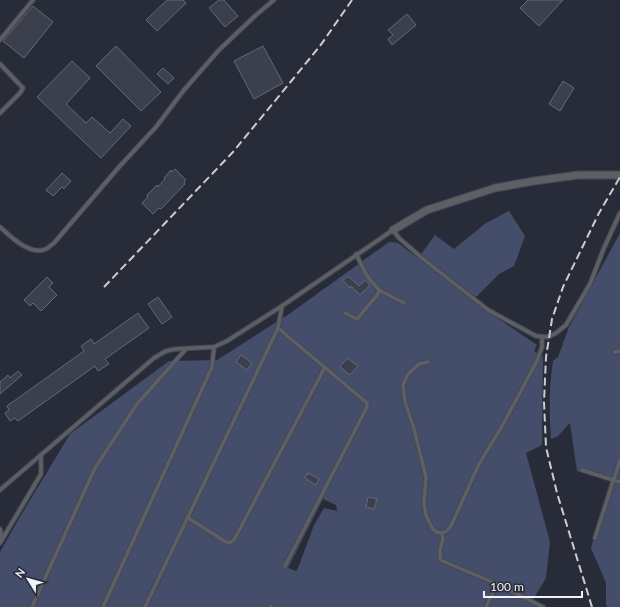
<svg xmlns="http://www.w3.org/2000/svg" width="620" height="607" font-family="Lato,sans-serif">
	<rect width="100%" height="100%" fill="#282c38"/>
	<g fill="#444d6a" fill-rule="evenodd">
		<path d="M509,211L525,236L514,266L499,274L472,301L537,345L534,351L543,356L542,445L526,453L550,542L546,578L531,603L538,607H0V552L21,515L70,434L169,361L217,360L289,314L389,242L398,243L418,258L435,235L454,249L486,223ZM323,499L336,505L337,511L324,508L314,525L298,568L296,571L288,568Z"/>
		<path d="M620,233V607H607L606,604V583L591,548L610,481L577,471L570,423L557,437L551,439C549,413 549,386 553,361L558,357L569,327Z"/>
	</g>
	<g fill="#3c404d" stroke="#646978">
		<polygon points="167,0 183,0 186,3 157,31 146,20"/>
		<polygon points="219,0 224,0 238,16 225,27 209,8"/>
		<polygon points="528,0 563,0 539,26 520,8"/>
		<polygon points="33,6 53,22 24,58 3,41"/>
		<polygon points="407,14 416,25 392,45 388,39 393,35 388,30"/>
		<polygon points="116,46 161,92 141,111 96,66"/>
		<polygon points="263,46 283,83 254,99 234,61"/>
		<polygon points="72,61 90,78 66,104 86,123 92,117 110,133 123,119 131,126 101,158 37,97"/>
		<polygon points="163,68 174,78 168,84 157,74"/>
		<polygon points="563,81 574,88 560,111 549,104"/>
		<polygon points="175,169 186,180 184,182 185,184 161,209 159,208 153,214 142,203 148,197 147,195 157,185 158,187 165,179 164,178 171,170 172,172"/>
		<polygon points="62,173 71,181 64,189 62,187 53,196 46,190"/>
		<polygon points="348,276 359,286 365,280 370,285 360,295 351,286 350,288 343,280"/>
		<polygon points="47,277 53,283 49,287 57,295 41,311 33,303 30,306 24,300"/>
		<polygon points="158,297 172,317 162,324 148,304"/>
		<polygon points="138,313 149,328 105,359 109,364 98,371 95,366 18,421 15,418 10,421 5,413 9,410 7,406 84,351 81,346 91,339 94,344"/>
		<polygon points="241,355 252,363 247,370 236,362"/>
		<polygon points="347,358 358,366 350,375 340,367"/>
		<polygon points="18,371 22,375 0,394 0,382 8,375 10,378"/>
		<polygon points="308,473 319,479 316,485 305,478"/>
		<polygon points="368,497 377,499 374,509 366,507"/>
	</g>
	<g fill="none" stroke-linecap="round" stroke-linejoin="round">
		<defs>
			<g id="lane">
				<polyline points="0,40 33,0"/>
				<polyline points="0,64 23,88 20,93 0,113"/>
				<path d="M0,227C11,237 30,256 46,249C49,248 52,244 54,243L119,167L156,127L184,90L219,50L256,15L274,0"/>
				<polyline points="379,290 404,303"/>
				<polyline points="282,306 278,328 367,403 367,407 285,566"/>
				<polyline points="345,313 357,319 378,294 379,290 367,276 356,254"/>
				<polyline points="615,352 620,351"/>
				<polyline points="428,362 419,364 408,374 403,385 405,402 414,429 426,477 424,503 426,515 432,528 436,532 442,533 447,531 451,526 479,464 501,428 537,361 542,347 542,337"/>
				<polyline points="582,470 620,482"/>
				<polyline points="0,490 154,358 166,351 176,349 214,347 227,341 282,306 393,230 399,238 422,258 488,310 536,336 548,337 556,333 566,325 590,284 604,248 620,213"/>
				<polyline points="187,517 224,541 229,543 234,540 325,367"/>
				<polyline points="0,529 2,539"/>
				<polyline points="442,533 443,539 440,550 440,560 497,584 543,607"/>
				<polyline points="595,538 620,460"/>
				<polyline points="0,543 41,474 41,455"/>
				<polyline points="32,607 95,468 137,404 186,349"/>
				<polyline points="103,607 212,367 214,347"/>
				<polyline points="145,607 278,328"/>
				<polyline points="271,607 271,606"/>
				<polyline points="486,607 497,584"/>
			</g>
			<polyline id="street" points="393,230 427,210 495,188 534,181 578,175 620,175"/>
		</defs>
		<use href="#lane" stroke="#444853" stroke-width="5.5"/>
		<use href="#street" stroke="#444853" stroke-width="9"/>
		<use href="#lane" stroke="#5d5f65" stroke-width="3.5"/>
		<use href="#street" stroke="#5d5f65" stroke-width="7"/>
		<g stroke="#cacdd6" stroke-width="2" stroke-dasharray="8 4" stroke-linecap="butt">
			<polyline points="104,287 233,152 320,46 352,0"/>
			<polyline points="592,607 557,493 546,447 544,402 546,357 552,319 563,287 599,213 620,177"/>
		</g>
	</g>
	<g transform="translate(28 579) rotate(307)" stroke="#282c38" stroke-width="3" paint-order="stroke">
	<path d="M0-3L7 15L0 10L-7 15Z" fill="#f1f4fc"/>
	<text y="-6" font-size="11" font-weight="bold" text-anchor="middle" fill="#f1f4fc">N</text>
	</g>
	<path d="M484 591v6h98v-6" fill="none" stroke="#f1f4fc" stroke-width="2"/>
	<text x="490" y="591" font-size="12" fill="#f1f4fc" stroke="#282c38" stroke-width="3" paint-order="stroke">100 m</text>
</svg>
